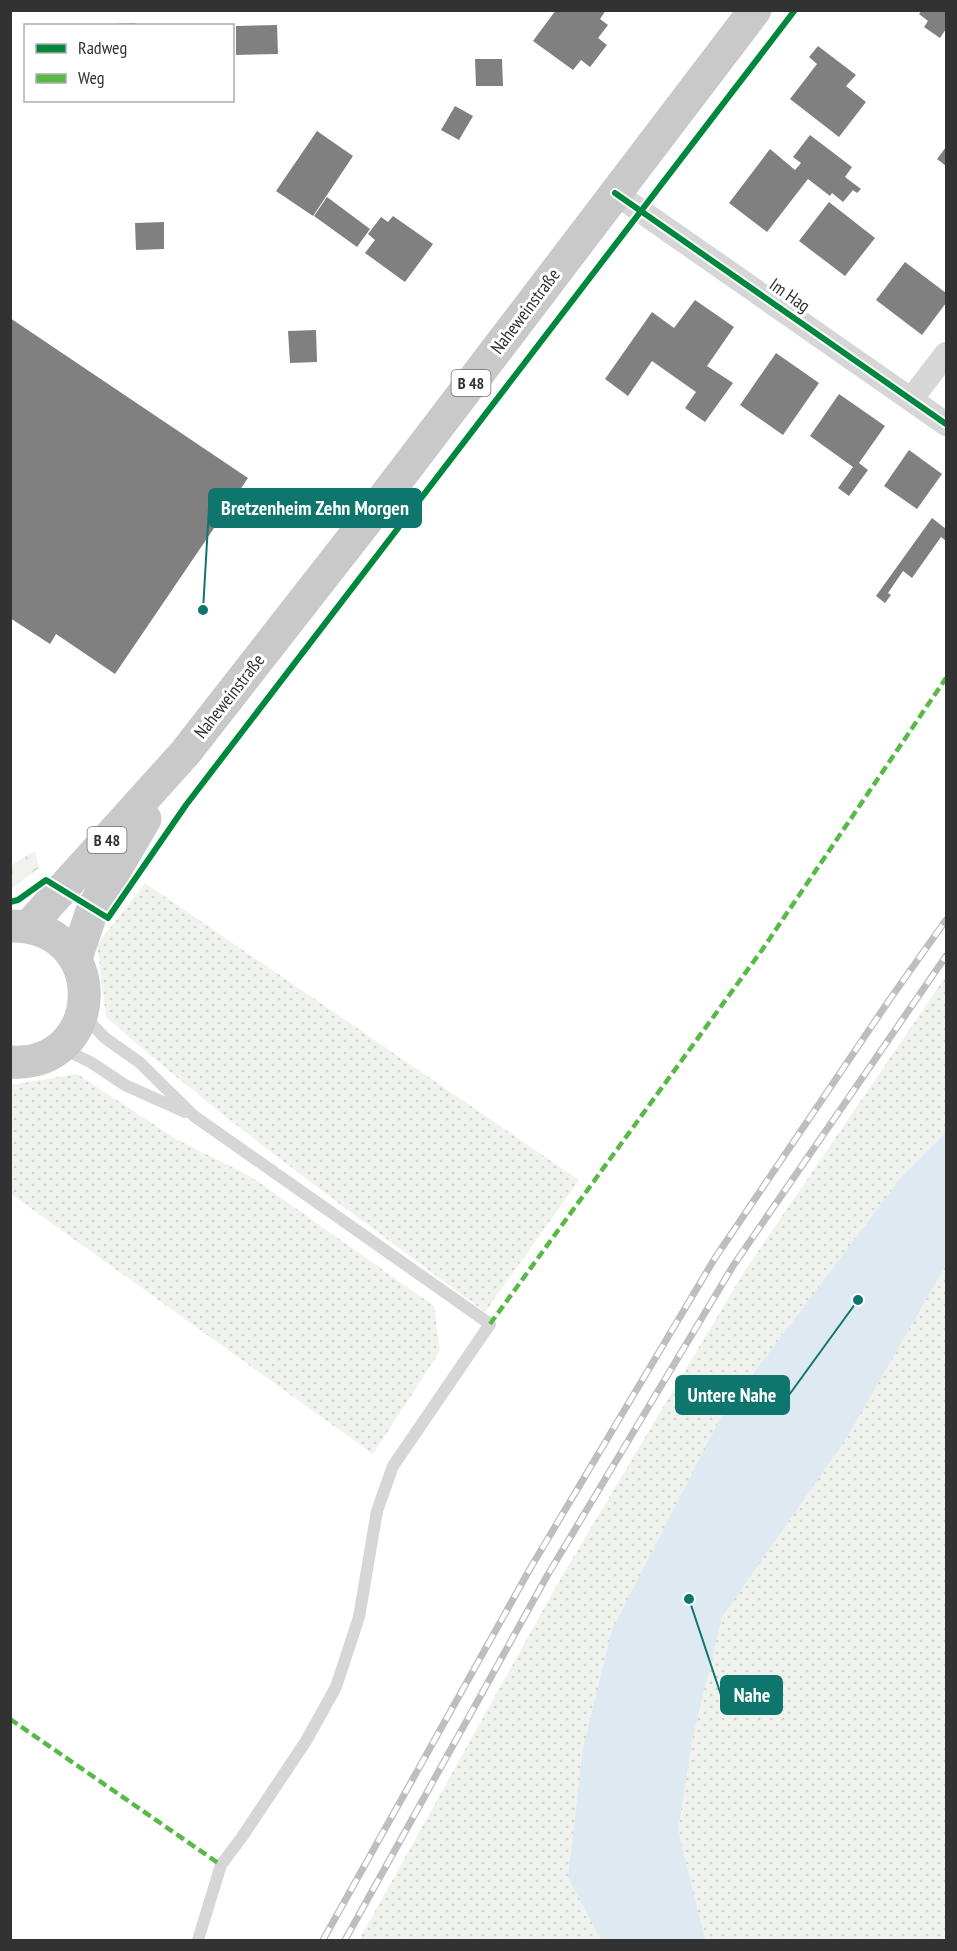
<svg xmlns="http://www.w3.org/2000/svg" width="957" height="1951" font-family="'PT Sans Narrow',sans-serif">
	<defs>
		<pattern id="grass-dots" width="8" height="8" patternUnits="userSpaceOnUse" patternTransform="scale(1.5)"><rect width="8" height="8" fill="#f0f3ed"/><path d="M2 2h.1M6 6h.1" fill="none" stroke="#ced1cc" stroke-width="1.8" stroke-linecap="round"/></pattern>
		<pattern id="forest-crowns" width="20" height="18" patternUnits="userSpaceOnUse" patternTransform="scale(1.5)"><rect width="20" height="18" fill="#f0f3ed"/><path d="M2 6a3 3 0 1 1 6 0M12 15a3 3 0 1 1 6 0" fill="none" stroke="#ced1cc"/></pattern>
	</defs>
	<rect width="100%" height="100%" fill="#fff"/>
	<g fill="url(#grass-dots)">
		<path d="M145,883L579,1180L485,1312C357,1216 226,1123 106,1017L97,945Z"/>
		<polygon points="946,976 946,1940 359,1940 558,1583 744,1272"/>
		<polygon points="77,1074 176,1139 250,1176 434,1306 440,1351 373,1454 11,1194 11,1085"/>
	</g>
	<polygon fill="url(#forest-crowns)" points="35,851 39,868 11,889 11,865"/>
	<polygon fill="#dee9f1" points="946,1132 946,1265 846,1439 722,1617 693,1736 678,1830 705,1940 601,1940 568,1877 583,1749 612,1630 722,1415 904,1174"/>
	<g fill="#808080">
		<polygon points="556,10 606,10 600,19 608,25 598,38 607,45 590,67 581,60 573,70 533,41"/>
		<polygon points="922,10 946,10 946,29 940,38 924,27 928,21 919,14"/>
		<polygon points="135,23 135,26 112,26 112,24"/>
		<polygon points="277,25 278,54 236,55 236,26"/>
		<polygon points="818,46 856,75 846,86 866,102 839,137 790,99 817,64 809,57"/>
		<polygon points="475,59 502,59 503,86 476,86"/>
		<polygon points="455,106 473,116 459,140 441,130"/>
		<polygon points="317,131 353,156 313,216 276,191"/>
		<polygon points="810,135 852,167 845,177 861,189 857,193 853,190 843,202 832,193 830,196 808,179 767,232 729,203 770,149 795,170 801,163 793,157"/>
		<polygon points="946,147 946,166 937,159"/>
		<polygon points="327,197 370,229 357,247 314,216"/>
		<polygon points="829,202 875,238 845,276 799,241"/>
		<polygon points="393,216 433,244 405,282 365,253 375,240 368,234 381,217 388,222"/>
		<polygon points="164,222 164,249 136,250 135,223"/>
		<polygon points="905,262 946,293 946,303 922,335 876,300"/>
		<polygon points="695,300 734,327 707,366 733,383 705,422 685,408 696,392 652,361 628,396 605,379 652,312 674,328"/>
		<polygon points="10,318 248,478 115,674 56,634 50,644 10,618"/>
		<polygon points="316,330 317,362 290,363 288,331"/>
		<polygon points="776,353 819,383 783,435 740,405"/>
		<polygon points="839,394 885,426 859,463 868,470 849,496 838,488 853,467 810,436"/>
		<polygon points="909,450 942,474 917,509 884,486"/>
		<polygon points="932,518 946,529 946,541 941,537 912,578 903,571 888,593 891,595 885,603 876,596"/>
	</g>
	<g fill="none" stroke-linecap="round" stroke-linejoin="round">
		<g stroke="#d6d6d6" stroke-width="12">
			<polyline points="83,1015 105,1038 139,1062 194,1116 490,1324 393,1466 377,1511 359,1617 336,1687 306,1741 242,1837 221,1865 198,1940"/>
			<polyline points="62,1048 92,1063 125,1085 185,1112"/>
		</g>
		<g stroke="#d6d6d6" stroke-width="24">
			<polyline points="615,193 946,424"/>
			<polyline points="912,398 946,354"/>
		</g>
		<g stroke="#c9c9c9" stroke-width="33">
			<path d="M10,926C111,924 107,1068 10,1062"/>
			<polyline points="29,926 185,753 367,520 755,10"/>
			<polyline points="76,958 93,908 145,819"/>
		</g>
		<defs>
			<g id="rail">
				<polyline points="323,1940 531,1567 715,1258 890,999 946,920"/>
				<polyline points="345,1940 547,1576 733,1266 946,956"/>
			</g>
		</defs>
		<use href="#rail" stroke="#bebebe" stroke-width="7"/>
		<use href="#rail" stroke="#fff" stroke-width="4.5" stroke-dasharray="14" stroke-linecap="butt"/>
		<g stroke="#58b947" stroke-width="4.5" stroke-dasharray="9 4.5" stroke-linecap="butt">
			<polyline points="490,1324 762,950 946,678"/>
			<polyline points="10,1719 221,1865"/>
		</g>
		<defs>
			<g id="cycleway">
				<polyline points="615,193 946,424"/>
				<polyline points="10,902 18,900 46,880 108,918 186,805 795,10"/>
			</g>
		</defs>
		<use href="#cycleway" stroke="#fff" stroke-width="10"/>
		<use href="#cycleway" stroke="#00873e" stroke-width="6"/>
	</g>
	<g text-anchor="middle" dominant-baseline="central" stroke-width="6" stroke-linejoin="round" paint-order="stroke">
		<g fill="#fff" stroke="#707070" stroke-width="1.5">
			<rect x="451.5" y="370" width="39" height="26" rx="4.5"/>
			<rect x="87.5" y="827" width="39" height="26" rx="4.5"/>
		</g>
		<g font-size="16" font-weight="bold" fill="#323232">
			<text x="471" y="383">B 48</text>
			<text x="107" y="840">B 48</text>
		</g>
		<g font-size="18" fill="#323232" stroke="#fff">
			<text transform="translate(790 295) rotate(35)">Im Hag</text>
			<text transform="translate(525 311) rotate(-53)">Naheweinstraße</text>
			<text transform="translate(229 696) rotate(-52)">Naheweinstraße</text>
		</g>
	</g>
	<path fill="none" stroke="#0f766e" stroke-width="2" d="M203 610L209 508M858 1300L789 1395M689 1599L721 1695"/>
	<g fill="#0f766e" stroke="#fff" stroke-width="2">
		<circle cx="203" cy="610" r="6"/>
		<circle cx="858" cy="1300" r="6"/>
		<circle cx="689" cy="1599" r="6"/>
	</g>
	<g fill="#0f766e" stroke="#0f766e" stroke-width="2">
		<rect x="209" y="489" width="212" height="38" rx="6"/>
		<rect x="676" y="1376" width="113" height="38" rx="6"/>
		<rect x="721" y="1676" width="61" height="38" rx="6"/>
	</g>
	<g font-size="20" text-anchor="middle" font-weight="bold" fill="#fff">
		<text x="315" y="515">Bretzenheim Zehn Morgen</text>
		<text x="732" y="1402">Untere Nahe</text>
		<text x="752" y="1702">Nahe</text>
	</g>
	<rect width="957" height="1951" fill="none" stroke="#323232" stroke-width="24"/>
	<rect x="24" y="24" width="210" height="78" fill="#ffffff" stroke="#adadad" stroke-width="1.5"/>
	<rect x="36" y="44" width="30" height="9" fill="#00873e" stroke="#adadad" stroke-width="1.5"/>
	<text x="78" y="54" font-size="18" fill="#323232">Radweg</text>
	<rect x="36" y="74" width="30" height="9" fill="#58b947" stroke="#adadad" stroke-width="1.5"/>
	<text x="78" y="84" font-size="18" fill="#323232">Weg</text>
</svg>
